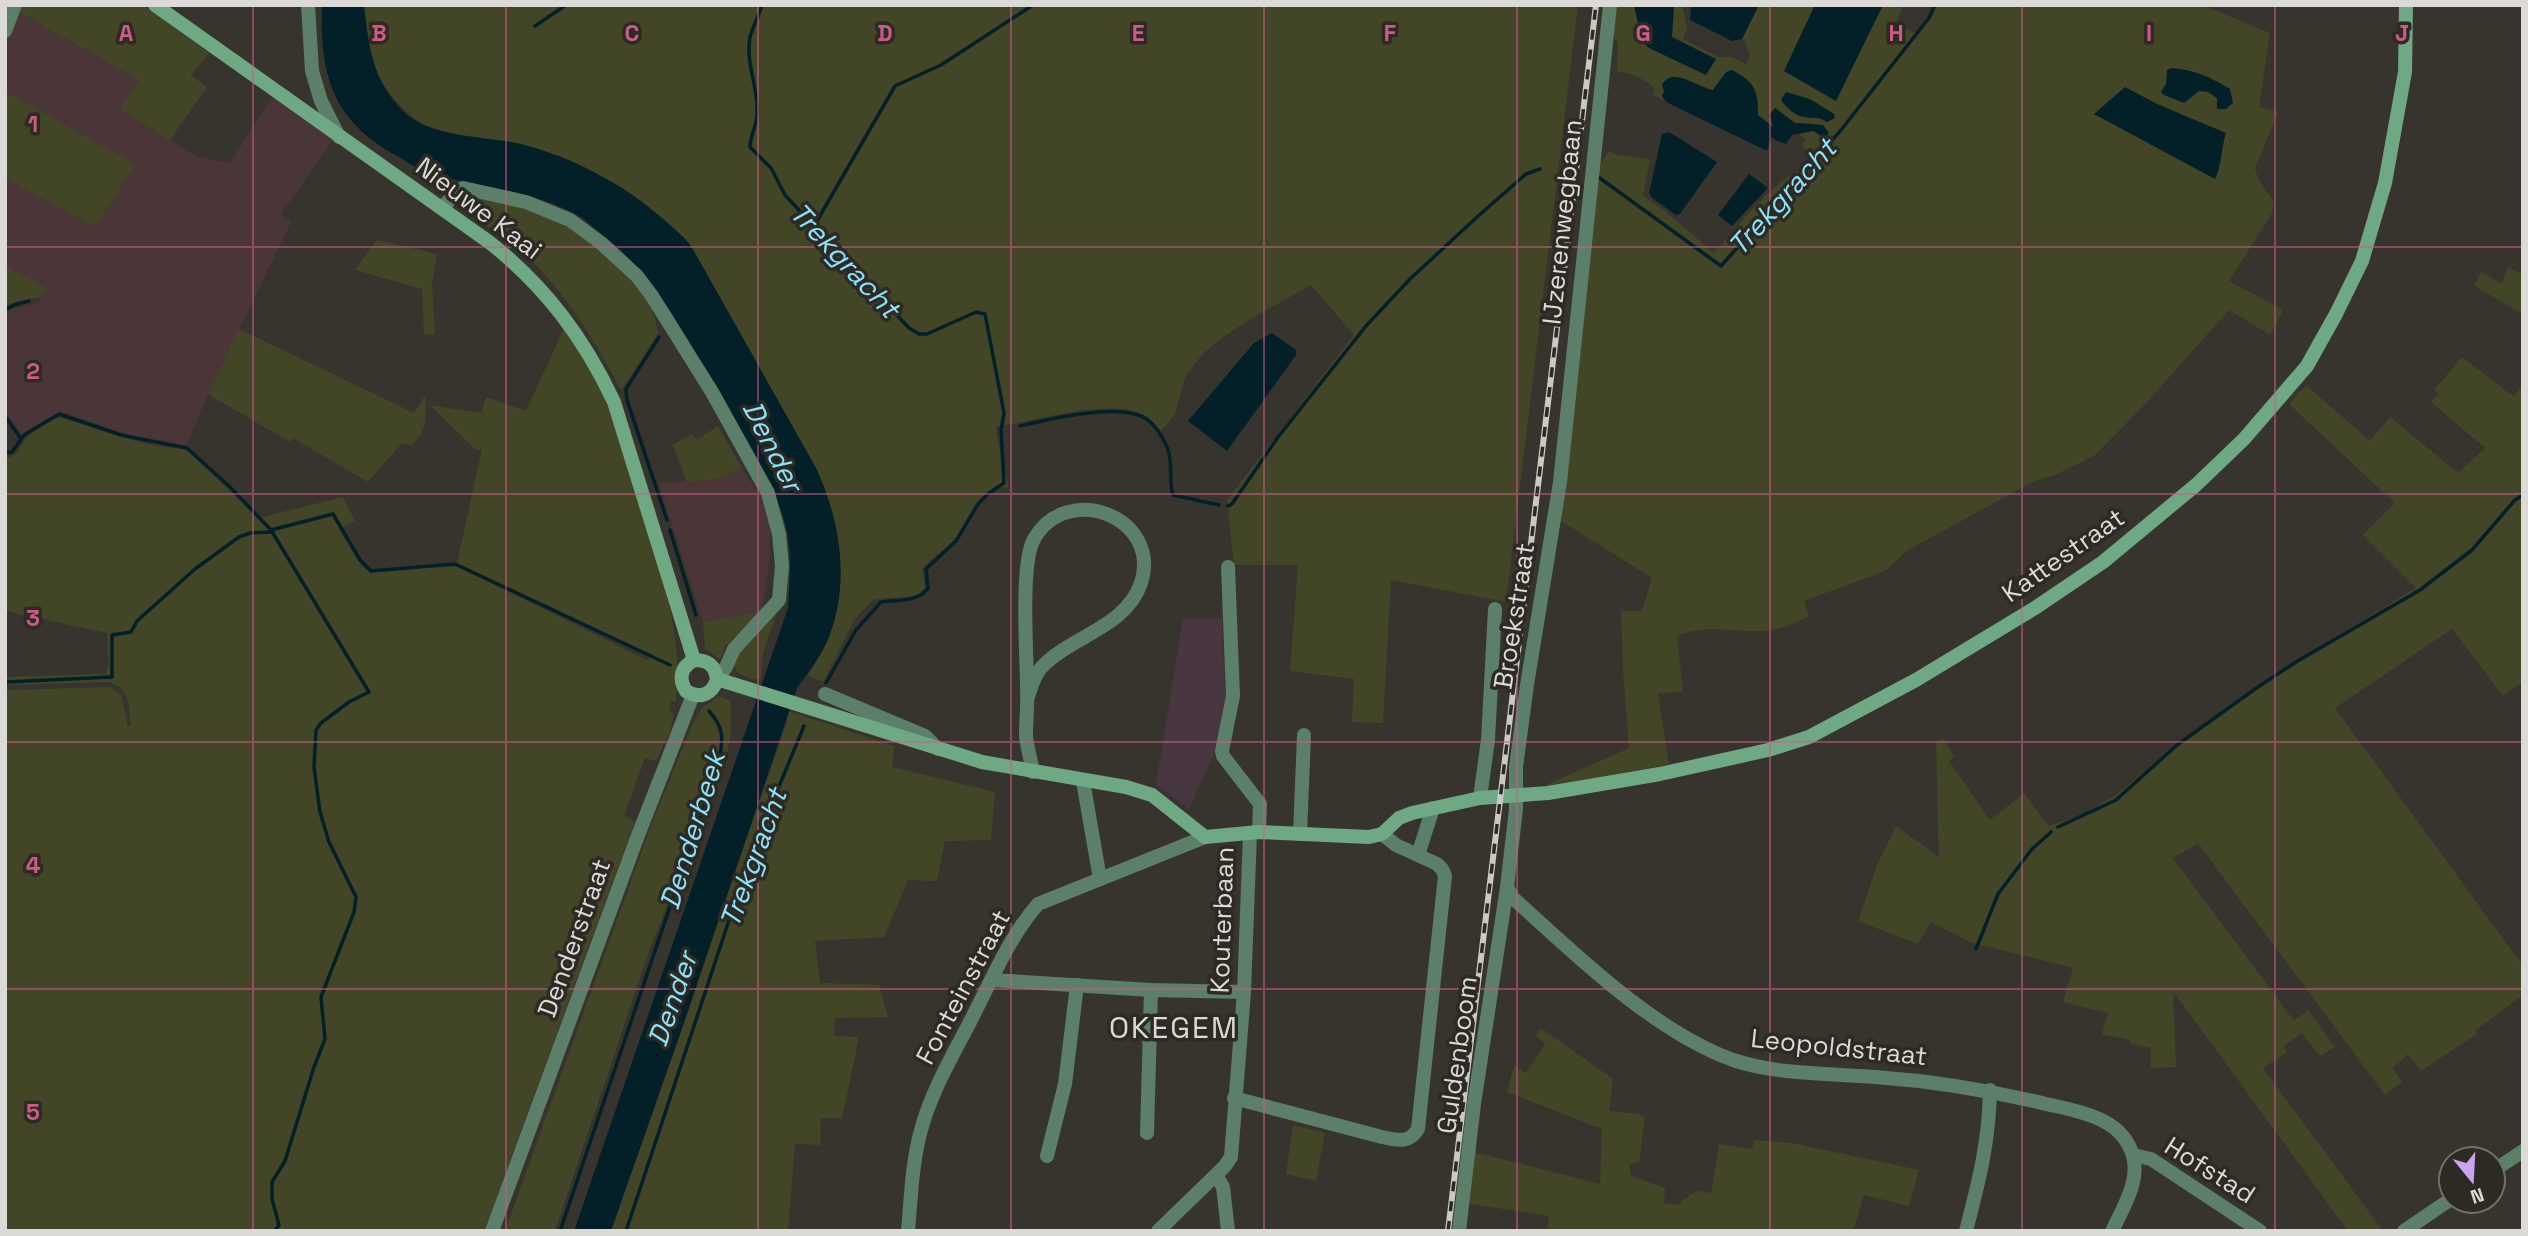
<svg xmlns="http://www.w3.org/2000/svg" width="2528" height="1236" font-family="'Space Grotesk',sans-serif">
	<rect width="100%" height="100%" fill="#37342e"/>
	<g fill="#4b3637">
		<polygon points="19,12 139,80 121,110 198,157 230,163 274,95 334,138 281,214 291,222 208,394 186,446 135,437 66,413 58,413 22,434 5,411 5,313 11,309 37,303 46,289 5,266 5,178 95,227 134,164 5,91 5,39 12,32"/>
		<polygon points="742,469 766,504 770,522 770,557 762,611 703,622 659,483 718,479"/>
	</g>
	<polygon fill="#483640" points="1183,618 1222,619 1226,712 1218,745 1189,809 1156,785"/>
	<g fill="#424627">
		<polygon points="21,5 143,5 209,53 191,75 207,87 169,141 155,130 120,110 139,80 19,12"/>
		<path d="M364,5H1578L1506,602L1391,580L1383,723L1352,722L1354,679L1290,671L1298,565H1234L1227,500L1354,335L1311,285C1279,304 1225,330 1201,356C1196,362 1189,371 1185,378C1177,398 1181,415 1160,431C1155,426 1150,418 1144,415C1109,396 1036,422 997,426L996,433L1009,488C976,483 970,524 952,542C942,552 931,558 922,568L925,588L917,596L874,599L854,620L823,682L808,675C851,609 848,538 816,468L689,243L639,199L613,182L426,126C400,109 377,85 370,54C366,39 366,21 364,5Z"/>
		<path d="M1615,5H1634L1642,41L1715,59L1672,37L1674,5H1682L1687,28L1683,39L1718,57H1731L1746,64L1750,56L1746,42L1742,39L1759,5H1815L1784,71L1835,100L1883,5H1904L1895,24L1918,34L1934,5H2202L2270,33L2259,107L2278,112L2255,169L2260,183L2274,201L2272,213L2229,281L2283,310L2270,335L2229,310L2147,402L2094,456L2055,475L2036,480L1908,550L1885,571L1804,601L1809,616C1798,621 1785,628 1772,630C1740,635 1709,622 1677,636L1683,692L1658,693L1669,765L1544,786L1629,748L1623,668L1621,611H1642L1652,578L1558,519L1594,172L1609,151L1618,155L1650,159L1643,196L1665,211L1714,253C1746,216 1774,178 1821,159L1802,147L1805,139L1798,134L1813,131L1814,124L1795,123L1775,109L1774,129L1758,115V99L1721,78L1713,90L1703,86L1664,91L1662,96L1666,102L1653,95L1655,88C1643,78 1632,74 1617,71L1618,43L1612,35Z"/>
		<polygon points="5,91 135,164 95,227 5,178"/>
		<path d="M465,196C489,195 541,211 564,222C588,235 628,272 644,294C652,306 656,320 658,334L621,390C600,351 576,310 547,277C522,249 489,227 458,206V202Z"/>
		<polygon points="377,240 437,254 432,282 435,335 424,334 422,289 355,270"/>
		<polygon points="5,266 46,288 41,297 19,301 5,306"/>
		<polygon points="2508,267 2523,275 2523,314 2474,286 2481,272 2502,284"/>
		<path d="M564,328C578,348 593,369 602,392C617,430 628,470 640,509C660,572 684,633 676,701H671L669,711L674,713L670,732L656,761L645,758L624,816L635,821L484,1231H5V690L110,687L121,695L128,727L131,726C129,707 130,687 108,682L5,685V677L105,674L109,665L107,633L5,611V458C20,457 19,446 28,436C34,429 52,417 62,418L145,444L187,450L258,518L343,497L355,521L339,529L361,565L368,571L456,566L649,661L648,653L457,563L482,449L476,450L430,405L481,413L486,397L526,411Z"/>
		<path d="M239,329L414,413L425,395C427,413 427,434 411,445L401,444L368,482L293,438L290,442L208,394Z"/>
		<polygon points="2462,357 2514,397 2523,384 2523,682 2503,696 2452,629 2335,708 2523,966 2523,995 2475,1031 2477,1034 2421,1071 2408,1054 2393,1068 2402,1082 2385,1095 2198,843 2173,858 2294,1021 2308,1010 2335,1047 2320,1056 2302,1033 2284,1046 2287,1052 2263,1068 2383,1231 2348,1231 2173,991 2176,1067 2151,1068 2151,1048 2131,1044 2130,1040 2102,1034 2108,1013 2063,1002 2073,968 1972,943 1931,922 1918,944 1858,921 1877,865 1896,826 1939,857 1936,742 1943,738 1954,756 1949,761 1990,820 2024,793 2048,826 2082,815 2119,793 2184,738 2255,687 2416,588 2363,535 2395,503 2289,404 2306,385 2370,441 2390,417 2458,473 2485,448 2431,402 2439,394 2434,390"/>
		<polygon points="718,426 742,469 718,479 687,482 674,448 671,446 692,434 697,440"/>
		<path d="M778,609L763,653L761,678L758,680C745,677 734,675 733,660Z"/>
		<polygon points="762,611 725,646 720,659 705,649 703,622"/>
		<polygon points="719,696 731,701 731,731 727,756 649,951 555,1231 505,1231 652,823 693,723 702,708"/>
		<polygon points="788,711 894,746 892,767 995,792 991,840 945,841 937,881 908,880 884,937 815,941 820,983 879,985 888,1017 835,1018 834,1036 859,1037 842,1118 821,1118 820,1145 795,1144 788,1231 611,1231 787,722"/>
		<polygon points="1541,1028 1613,1079 1609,1111 1639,1114 1645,1118 1639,1162 1629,1165 1631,1176 1665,1188 1664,1203 1680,1205 1684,1199 1697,1191 1711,1193 1719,1144 1752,1149 1754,1140 1792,1143 1919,1170 1909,1206 1864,1195 1853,1231 1547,1231 1549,1216 1465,1203 1473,1152 1600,1184 1602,1129 1507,1092 1514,1065 1526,1073 1545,1044 1536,1035"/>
		<polygon points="1293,1125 1325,1133 1316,1181 1286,1174"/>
	</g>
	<g fill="#032028">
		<path d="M322,5H364C369,48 372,79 404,112C431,138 486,136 521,144C572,157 621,183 661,217C673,228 686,237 694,251L816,468C841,522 851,585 827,642C819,659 808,673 797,688L683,1026L611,1231H574L788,608C790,576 793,545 782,514C769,474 744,437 723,401C688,341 659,279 603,235C594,228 586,220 577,215C530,189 475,189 425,171C415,168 406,161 397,156C333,122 319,74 322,5Z"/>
		<polygon points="1634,5 1674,5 1672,37 1716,59 1706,75 1649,48 1642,41"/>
		<polygon points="1691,5 1759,5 1742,39 1732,41 1690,20"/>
		<polygon points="1815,5 1883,5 1836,101 1784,71"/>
		<path d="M2172,68C2193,69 2212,78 2230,89L2233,103L2226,109H2217V98L2208,92L2199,91L2184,103L2164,95L2161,92L2166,84L2167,70Z"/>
		<path d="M1732,70C1755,82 1758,90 1758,115L1773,127L1769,115L1775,108L1795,123L1823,125L1829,133L1825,138L1813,131L1792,135L1786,144L1775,140L1772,137L1767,151L1666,102L1662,96L1664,91L1662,85C1672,65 1699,88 1713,90L1726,72Z"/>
		<path d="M2125,87L2157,104L2226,133C2221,148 2222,165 2215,179L2094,114Z"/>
		<path d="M1786,92L1810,99L1834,114L1835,118L1827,122C1819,116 1813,119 1804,117C1795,116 1786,107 1781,100Z"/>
		<polygon points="1669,132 1717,162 1680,214 1676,215 1652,198 1649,193 1662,134"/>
		<polygon points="1749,174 1768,188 1732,226 1718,215"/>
		<polygon points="1272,333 1296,350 1296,355 1227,451 1188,421 1254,343"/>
	</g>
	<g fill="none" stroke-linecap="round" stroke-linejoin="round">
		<g stroke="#032028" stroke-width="3.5">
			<path d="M762,5C759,16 753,26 750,37C745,63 759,89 757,114C757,126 750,135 750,147L771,168L785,195L909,328L919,334H927L976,312L985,314L1004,413L1001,430L1004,483L989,493L978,504L956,541L926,569L928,588C919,602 897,600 881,602L856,630L826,683"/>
			<polyline points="535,26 566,5"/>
			<polyline points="1597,176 1721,266 1841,130 1929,18 1935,5"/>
			<polyline points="814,226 895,86 941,65 1033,5"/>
			<polyline points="5,310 14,305 29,301"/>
			<polyline points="659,337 626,389 627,400 667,520"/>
			<polyline points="5,416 21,439"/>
			<path d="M1020,426C1049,419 1123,401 1148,420C1156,426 1163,438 1167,447C1174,463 1168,479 1173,495L1219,505"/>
			<polyline points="5,453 12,452 24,435 59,414 121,435 187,448 230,487 271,530 333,514 360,560 371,571 455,564 670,665"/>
			<polyline points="1228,506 1232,504 1278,437 1366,326 1409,280 1477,217 1526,174 1540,169"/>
			<polyline points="271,530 369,692 349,702 321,723 316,730 314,767 320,812 329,842 356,897 354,912 321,997 325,1039 314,1067 285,1161 272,1182 272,1199 279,1225 275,1231"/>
			<polyline points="670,530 696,615"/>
			<polyline points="5,682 112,677 112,635 131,632 137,621 195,569 239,537 250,533 273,532"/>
			<polyline points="2058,827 2116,800 2177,745 2255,689 2296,662 2420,590 2472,550 2515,500 2523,495"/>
			<polyline points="1976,949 1998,894 2032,849 2051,832"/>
			<path d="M560,1231L719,762C723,739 725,729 709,711"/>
			<polyline points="626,1231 751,854 804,726"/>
		</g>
		<g stroke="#5b7f68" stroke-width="14">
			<polyline points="308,5 312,71 321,101 339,137"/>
			<polyline points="5,31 15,5"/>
			<polyline points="441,208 463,188 526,202 570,220 601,243 637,276 652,296 712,392 768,493 779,534 782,566 779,600 734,649 726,667 717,679"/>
			<polyline points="1228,567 1233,696 1222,751 1223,756 1260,804 1259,832"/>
			<polyline points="825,694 925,736 938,749"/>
			<path d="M1028,697C1031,688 1034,676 1041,668C1070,636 1126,628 1141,583C1162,517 1067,481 1034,539C1020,563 1027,656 1027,687C1028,703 1026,720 1026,736C1027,748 1031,760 1033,772"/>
			<polyline points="1083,781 1100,879"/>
			<polyline points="1480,798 1488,740 1495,609"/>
			<polyline points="1300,834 1304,735"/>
			<polyline points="1418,855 1433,808"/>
			<path d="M1507,887L1513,898C1575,954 1653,1031 1733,1060C1778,1075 1829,1073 1875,1077C1932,1081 1987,1090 2042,1103C2076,1111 2122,1116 2133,1156C2140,1181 2123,1208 2112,1231"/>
			<polyline points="992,980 1151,990 1244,992"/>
			<path d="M1234,1098L1382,1137C1397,1140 1409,1144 1418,1129L1445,876L1442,869L1437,864L1396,845L1382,834"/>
			<polyline points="1147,1133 1151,990"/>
			<polyline points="2133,1155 2151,1159 2260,1231"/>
			<polyline points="1047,1156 1065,1084 1077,985"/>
			<polyline points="2493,1171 2523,1151"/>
			<polyline points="1216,1175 1223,1187 1228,1231"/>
			<path d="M908,1231C911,1197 912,1163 921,1130C932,1089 955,1052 974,1014C993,977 1010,936 1038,904L1205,837"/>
			<polyline points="1158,1231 1225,1166 1231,1157 1244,992 1250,833"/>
			<polyline points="1459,1231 1474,1104 1507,887 1516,809 1516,767 1527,685 1560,482 1610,5"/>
			<path d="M1966,1231C1979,1181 1989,1142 1990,1090"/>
			<polyline points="2404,1231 2451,1199"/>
		</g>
		<polyline stroke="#5b7f68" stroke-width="14" points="492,1231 637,838 693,695"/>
		<g stroke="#6ea984" stroke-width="14">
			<path d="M155,5L489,242C545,286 584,338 614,402L694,660"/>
			<path d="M694,660C681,667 678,678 686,691C700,700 713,694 717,679"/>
			<path d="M694,660C708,660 715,665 717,679"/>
			<polyline points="717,679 982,762 1126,787 1152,795 1205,837 1259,832 1369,837 1382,834 1399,818 1412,813 1480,798 1548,793 1660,774 1768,750 1809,737 1916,680 2035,608 2103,562 2196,485 2244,439 2307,366 2336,314 2362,261 2385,183 2405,72 2406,5"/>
		</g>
		<defs>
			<polyline id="rail" points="1448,1231 1596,5"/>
		</defs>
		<use href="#rail" stroke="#cbc9c5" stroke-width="6"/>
		<use href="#rail" stroke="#2d2a24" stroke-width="3.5" stroke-dasharray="10" stroke-linecap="butt"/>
	</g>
	<path fill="none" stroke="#cb5c86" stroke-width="2" stroke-opacity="0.55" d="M253,5V1231M506,5V1231M758,5V1231M1011,5V1231M1264,5V1231M1517,5V1231M1770,5V1231M2022,5V1231M2275,5V1231M5,247H2523M5,494H2523M5,742H2523M5,989H2523"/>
	<g text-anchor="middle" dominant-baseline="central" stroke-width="7" stroke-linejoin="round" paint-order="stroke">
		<g font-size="26" fill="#dcdad6" stroke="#2d2a24">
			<text transform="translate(479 208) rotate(37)">Nieuwe Kaai</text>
			<text transform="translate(1562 222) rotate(-84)">IJzerenwegbaan</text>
			<text transform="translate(2063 555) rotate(-35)">Kattestraat</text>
			<text transform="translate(1514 616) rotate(-81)">Broekstraat</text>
			<text transform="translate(1222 920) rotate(-88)">Kouterbaan</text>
			<text transform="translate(574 938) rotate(-70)">Denderstraat</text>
			<text transform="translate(963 987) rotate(-62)">Fonteinstraat</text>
			<text transform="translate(1839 1047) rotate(6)">Leopoldstraat</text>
			<text transform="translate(1457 1055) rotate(-82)">Guldenboom</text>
			<text transform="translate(2210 1170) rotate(32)">Hofstad</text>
		</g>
		<g font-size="28" font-style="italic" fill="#8ae2fb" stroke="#2d2a24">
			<text transform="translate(1782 197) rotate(-48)">Trekgracht</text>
			<text transform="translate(845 260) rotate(47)">Trekgracht</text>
			<text transform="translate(773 446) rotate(63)">Dender</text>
			<text transform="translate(692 830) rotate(-73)">Denderbeek</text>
			<text transform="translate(753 858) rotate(-70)">Trekgracht</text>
			<text transform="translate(672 999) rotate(-71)">Dender</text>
		</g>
		<g font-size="30" letter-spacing="2" fill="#dcdad6" stroke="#2d2a24">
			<text x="1174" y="1027">OKEGEM</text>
		</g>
	</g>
	<g font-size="23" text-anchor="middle" font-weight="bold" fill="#cb5c86" stroke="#2d2a24" stroke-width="7" stroke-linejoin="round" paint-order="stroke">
		<text x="126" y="41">A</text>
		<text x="379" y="41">B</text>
		<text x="632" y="41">C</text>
		<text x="885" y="41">D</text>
		<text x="1138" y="41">E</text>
		<text x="1390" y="41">F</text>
		<text x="1643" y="41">G</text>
		<text x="1896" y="41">H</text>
		<text x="2149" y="41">I</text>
		<text x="2402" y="41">J</text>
		<text x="33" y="132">1</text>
		<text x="33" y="379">2</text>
		<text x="33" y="626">3</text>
		<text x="33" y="873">4</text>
		<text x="33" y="1120">5</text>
	</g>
	<rect width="2528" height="1236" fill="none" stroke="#dcdad6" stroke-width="14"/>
	<g transform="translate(2472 1180) rotate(162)"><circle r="33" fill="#2d2a24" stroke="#73706b" stroke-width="2"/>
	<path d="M0-5L12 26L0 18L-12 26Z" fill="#c7a6ef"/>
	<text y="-10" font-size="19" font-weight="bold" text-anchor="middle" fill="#dcdad6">N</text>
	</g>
</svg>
